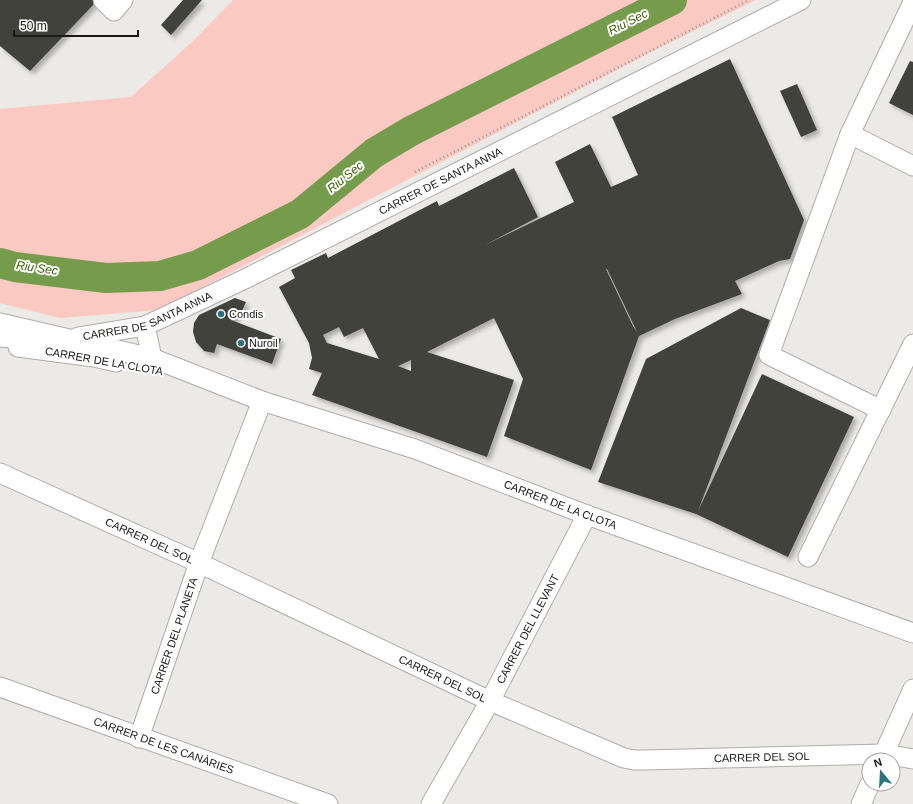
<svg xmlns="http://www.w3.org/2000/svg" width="913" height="804" font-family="Arial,sans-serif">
	<defs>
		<filter id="shadow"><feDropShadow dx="3.5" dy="3.5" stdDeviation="2" flood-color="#0004"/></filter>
	</defs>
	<rect width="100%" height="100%" fill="#eceae6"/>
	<polygon fill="#fac9c1" points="233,0 756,0 659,48 159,310 60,318 0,303 0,109 131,97 192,42"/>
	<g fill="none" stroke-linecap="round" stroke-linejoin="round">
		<polyline stroke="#759b4c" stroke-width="30" points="0,263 15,267 106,278 160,276 198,265 300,214 374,153 411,131 672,0"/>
	</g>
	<g fill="#42423e" fill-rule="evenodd" filter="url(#shadow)">
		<polygon points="0,0 98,0 30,71 0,46"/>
		<polygon points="183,0 202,0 171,35 161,25"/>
		<path d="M730,59L804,220L790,259L779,261L735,281L742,294L675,319L639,336L591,470L504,436L523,379L494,318L427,352L514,380L487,457L312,395L322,373L309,369L312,358L309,343L279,287L295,278L291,270L326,253L328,258L437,201L439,206L514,168L538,217L485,245L574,202L555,162L590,144L611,187L638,175L612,117ZM606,269H607L637,332L633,326ZM339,327L344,337L363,328L379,359L327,343L323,335ZM411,360V371L398,366Z"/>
		<polygon points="910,61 913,62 913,115 889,103"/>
		<polygon points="797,84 817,130 801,137 780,91"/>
		<polygon points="235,298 246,302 241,313 231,320 281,339 272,364 217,344 214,353 204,351 196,342 193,332 194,323 199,315"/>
		<polygon points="741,308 770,320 698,511 762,374 854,417 788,557 696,514 598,482 646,359"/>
	</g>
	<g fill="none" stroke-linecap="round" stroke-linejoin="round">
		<defs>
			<g id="minor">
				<polyline points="103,0 114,11 123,0"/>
				<polyline points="913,2 850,134 913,166"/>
				<polyline points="850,134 769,355 881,410"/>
				<path id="s1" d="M0,323L152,358L262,401L415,449L587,515L913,633"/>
				<polyline points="145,326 152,358"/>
				<polyline points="0,337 35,340"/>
				<path id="s2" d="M78,337L145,326L247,278L801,0"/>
				<polyline points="18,347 94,357 116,362"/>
				<path id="s3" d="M0,473L199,563L490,701L624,758L634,760H644L884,754L913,759"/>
				<polyline points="808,557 913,344"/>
				<path id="s4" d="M0,687L328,804"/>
				<path id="s5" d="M139,738L199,563L262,401"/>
				<polyline points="881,760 913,689"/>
				<path id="s6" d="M431,804L490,701L587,515"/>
				<polyline points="861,804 870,784"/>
			</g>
		</defs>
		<use href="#minor" stroke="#afada9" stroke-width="21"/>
		<polyline stroke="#9a9996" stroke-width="2.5" stroke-dasharray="1 3" stroke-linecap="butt" points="415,172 749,0"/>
		<use href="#minor" stroke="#fff" stroke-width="19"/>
	</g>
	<g fill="#2a737c" stroke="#fff" stroke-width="1.5">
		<circle cx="221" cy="314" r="4"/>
		<circle cx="241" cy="343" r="4"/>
	</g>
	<g text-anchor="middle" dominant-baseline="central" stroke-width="4" stroke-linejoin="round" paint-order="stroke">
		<g font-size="11" fill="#191917" stroke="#fff">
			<text stroke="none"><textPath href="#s2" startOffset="397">CARRER DE SANTA ANNA</textPath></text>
			<text stroke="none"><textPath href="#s2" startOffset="73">CARRER DE SANTA ANNA</textPath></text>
			<text transform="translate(104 361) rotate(10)">CARRER DE LA CLOTA</text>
			<text stroke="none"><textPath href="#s1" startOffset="590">CARRER DE LA CLOTA</textPath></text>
			<text stroke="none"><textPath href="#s3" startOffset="164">CARRER DEL SOL</textPath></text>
			<text stroke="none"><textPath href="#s6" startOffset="200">CARRER DEL LLEVANT</textPath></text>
			<text stroke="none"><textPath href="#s5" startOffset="108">CARRER DEL PLANETA</textPath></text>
			<text stroke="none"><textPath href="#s3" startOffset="488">CARRER DEL SOL</textPath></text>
			<text stroke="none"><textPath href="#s4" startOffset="174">CARRER DE LES CANÀRIES</textPath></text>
			<text stroke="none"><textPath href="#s3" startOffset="824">CARRER DEL SOL</textPath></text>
		</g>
		<g font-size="11" fill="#191917" stroke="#fff" text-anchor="start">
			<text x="229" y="314">Condis</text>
			<text x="249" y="343">Nuroil</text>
		</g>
		<g font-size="12" font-style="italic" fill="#3d6006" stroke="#fff">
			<text transform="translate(628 22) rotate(-27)">Riu Sec</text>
			<text transform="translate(345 177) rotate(-39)">Riu Sec</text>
			<text transform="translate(37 268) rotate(8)">Riu Sec</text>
		</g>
	</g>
	<g transform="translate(881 772) rotate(342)"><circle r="19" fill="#ffffff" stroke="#a3a3a2"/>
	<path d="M0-3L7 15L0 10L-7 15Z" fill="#2a737c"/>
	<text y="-6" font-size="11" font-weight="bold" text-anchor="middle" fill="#191917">N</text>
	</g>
	<path d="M14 30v6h124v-6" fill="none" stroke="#191917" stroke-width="2"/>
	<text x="20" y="30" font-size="12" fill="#191917" stroke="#ffffff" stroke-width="3" paint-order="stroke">50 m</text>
</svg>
